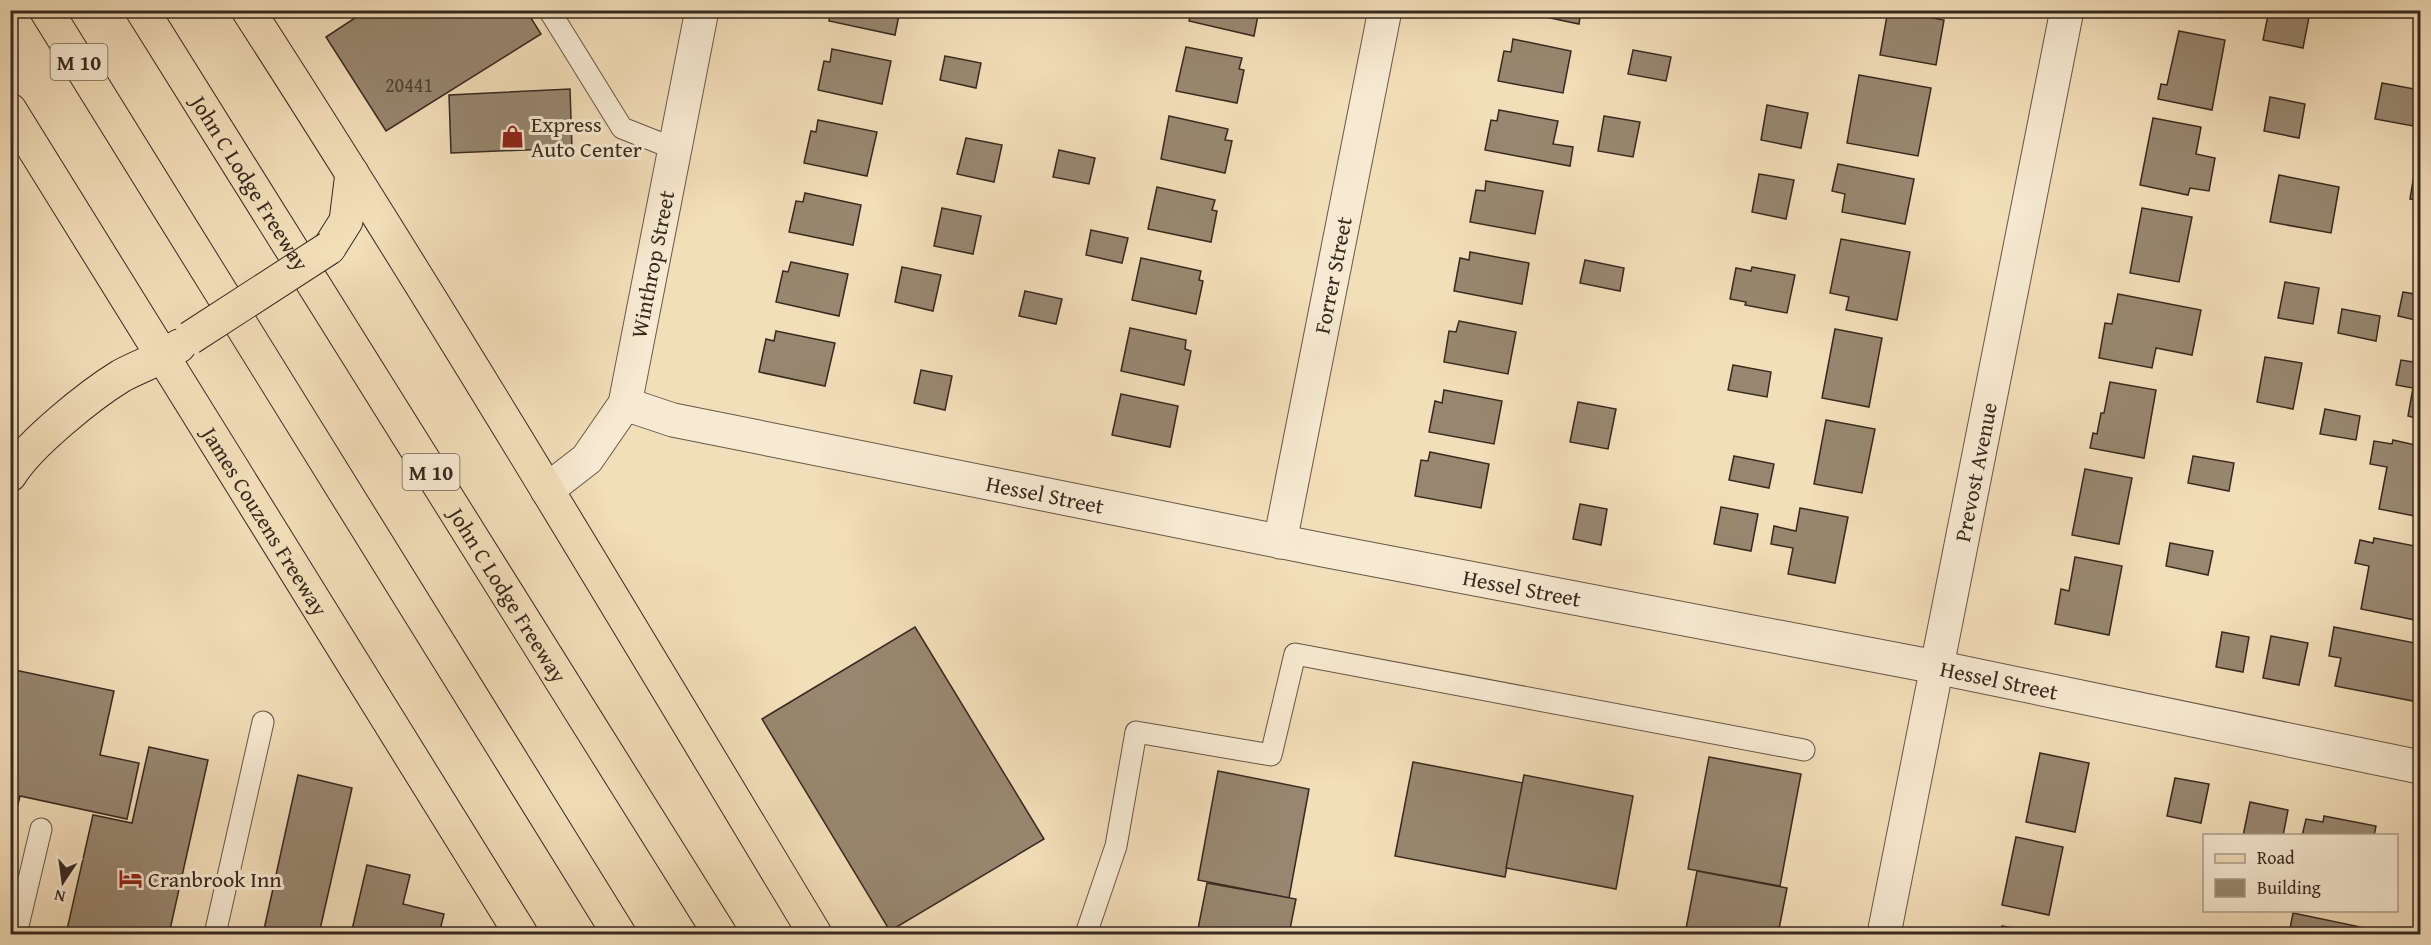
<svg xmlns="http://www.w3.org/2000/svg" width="2431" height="945" font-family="'Gentium Book Plus',serif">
	<rect width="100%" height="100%" fill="#f2deb9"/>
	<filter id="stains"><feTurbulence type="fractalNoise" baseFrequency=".00333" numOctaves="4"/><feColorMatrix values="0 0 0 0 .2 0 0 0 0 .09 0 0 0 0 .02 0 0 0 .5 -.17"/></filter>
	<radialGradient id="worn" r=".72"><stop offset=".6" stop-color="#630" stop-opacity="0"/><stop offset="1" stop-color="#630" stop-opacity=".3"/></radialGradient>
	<g fill="#988770" stroke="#372920" stroke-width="1.5">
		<polygon points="367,10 526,10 541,34 386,131 326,37"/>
		<polygon points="831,10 900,10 895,35 829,21"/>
		<polygon points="1192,10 1259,10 1254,36 1189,21"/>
		<polygon points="1512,10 1581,10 1579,24"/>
		<polygon points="1888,10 1944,20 1936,65 1880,55"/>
		<polygon points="2182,10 2223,10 2222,18"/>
		<polygon points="2269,10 2310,12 2303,48 2263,40"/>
		<polygon points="2179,31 2225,40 2212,110 2158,99 2161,84 2167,85"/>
		<polygon points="1513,39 1571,51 1563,93 1498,81 1504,51 1511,52"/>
		<polygon points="1186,47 1242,58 1239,69 1244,70 1237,103 1176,91"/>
		<polygon points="832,49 891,61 882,104 818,90 824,61 830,62"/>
		<polygon points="1633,50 1671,57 1666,81 1628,74"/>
		<polygon points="945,56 981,63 976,88 940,80"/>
		<polygon points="1859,75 1931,88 1918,156 1847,143"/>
		<polygon points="2382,83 2420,90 2413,126 2375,119"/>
		<polygon points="570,89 572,148 451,153 449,95"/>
		<polygon points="2270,97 2305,104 2299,138 2264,131"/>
		<polygon points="1767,105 1808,113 1801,148 1761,140"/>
		<polygon points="1499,110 1558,121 1553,144 1573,147 1570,166 1485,150 1491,120 1497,121"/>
		<polygon points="1169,116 1228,129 1225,140 1232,141 1225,173 1161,159"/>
		<polygon points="1604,116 1640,122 1633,157 1598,151"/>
		<polygon points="2153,118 2201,127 2196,154 2215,158 2209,191 2190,188 2188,195 2140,185"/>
		<polygon points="818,120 877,132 867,176 804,163 811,131 816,132"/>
		<polygon points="966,138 1002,145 994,182 957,174"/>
		<polygon points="1059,150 1095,158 1089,184 1053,177"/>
		<polygon points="1838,164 1914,179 1905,224 1842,212 1845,194 1832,191"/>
		<polygon points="1759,174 1794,180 1786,219 1752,212"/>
		<polygon points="2279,175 2339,187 2331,233 2270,222"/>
		<polygon points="2414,175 2420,176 2420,201 2410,199"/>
		<polygon points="1486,181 1543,191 1535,234 1470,222 1476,190 1485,191"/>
		<polygon points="1157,187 1215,200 1212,210 1217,211 1211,242 1148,229"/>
		<polygon points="805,193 861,205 853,245 789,232 796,201 803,202"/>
		<polygon points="942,208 981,216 973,254 934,246"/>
		<polygon points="2142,208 2192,217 2179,282 2130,273"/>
		<polygon points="1091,230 1128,238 1122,263 1086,255"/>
		<polygon points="1841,239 1910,252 1897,320 1846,310 1849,297 1830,293"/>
		<polygon points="1470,252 1529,263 1522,304 1454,291 1460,258 1469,260"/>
		<polygon points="1141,258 1201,271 1199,280 1203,281 1196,314 1132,300"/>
		<polygon points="1585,260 1624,268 1620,291 1580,283"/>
		<polygon points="791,262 848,274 839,316 776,302 783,271 788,272"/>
		<polygon points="902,267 941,275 933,311 895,302"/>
		<polygon points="1752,267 1795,275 1787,313 1745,305 1746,302 1730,299 1736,268 1751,271"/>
		<polygon points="2285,282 2319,288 2313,324 2278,318"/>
		<polygon points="1025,291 1062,299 1056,324 1019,316"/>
		<polygon points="2403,292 2420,295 2420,321 2398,316"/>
		<polygon points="2118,294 2201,310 2192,355 2156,348 2152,368 2099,358 2105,323 2112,324"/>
		<polygon points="2342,309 2380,316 2376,341 2338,333"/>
		<polygon points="1459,321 1516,332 1508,374 1444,362 1449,331 1456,332"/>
		<polygon points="1130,328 1186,340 1185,349 1191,351 1184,385 1121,371"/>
		<polygon points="1835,329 1882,338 1869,407 1822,398"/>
		<polygon points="776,331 835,343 825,386 759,372 766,339 774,341"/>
		<polygon points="2416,345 2420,346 2420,419 2408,416 2413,388 2396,385 2401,360 2413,362"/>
		<polygon points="2265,357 2302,363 2293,409 2257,402"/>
		<polygon points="1733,365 1771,372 1767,397 1728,390"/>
		<polygon points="921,370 952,376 945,410 914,403"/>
		<polygon points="2110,382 2156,390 2144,458 2090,448 2093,433 2097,434 2101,413 2104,413"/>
		<polygon points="1444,390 1502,401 1494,444 1429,432 1435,401 1442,403"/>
		<polygon points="1121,394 1178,406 1170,447 1112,435"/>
		<polygon points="1578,402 1616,409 1608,449 1570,442"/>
		<polygon points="2325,409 2360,416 2356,440 2320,434"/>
		<polygon points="1826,420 1875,429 1862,493 1814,484"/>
		<polygon points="2393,440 2420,446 2420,517 2379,509 2387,467 2370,464 2374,441 2392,444"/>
		<polygon points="1430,452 1489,464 1481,508 1415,496 1421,460 1428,461"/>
		<polygon points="1734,456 1774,464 1769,488 1729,480"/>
		<polygon points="2193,456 2234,463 2229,491 2188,483"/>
		<polygon points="2085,469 2132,478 2119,544 2072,535"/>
		<polygon points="1580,504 1607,509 1601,545 1573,539"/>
		<polygon points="1721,507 1758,514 1751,551 1714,544"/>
		<polygon points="1800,508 1848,517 1835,583 1788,574 1793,548 1771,544 1774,526 1796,531"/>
		<polygon points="2374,538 2420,547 2420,621 2361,609 2369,566 2355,563 2360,540 2373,543"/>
		<polygon points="2170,543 2213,551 2208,575 2166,566"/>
		<polygon points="2075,557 2122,566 2109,635 2055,624 2061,589 2069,591"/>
		<polygon points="915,627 1044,839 890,931 762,719"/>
		<polygon points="2334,627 2420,644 2420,661 2413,701 2335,686 2341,658 2329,656"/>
		<polygon points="2222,632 2249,637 2243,672 2216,667"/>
		<polygon points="2271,636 2308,643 2299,685 2263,678"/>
		<polygon points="10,669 114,691 100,755 139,763 127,819 20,796 10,837"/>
		<polygon points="149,747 208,760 169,934 66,934 93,815 132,823"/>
		<polygon points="2040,753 2089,763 2075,832 2026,822"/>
		<polygon points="1709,757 1801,774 1780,886 1688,869"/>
		<polygon points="1413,762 1523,783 1505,877 1395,856"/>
		<polygon points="1218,771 1309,789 1289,898 1198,880"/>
		<polygon points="298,775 352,788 319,934 263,934"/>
		<polygon points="1524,775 1633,796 1616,889 1506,868"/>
		<polygon points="2175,778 2209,784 2201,823 2167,816"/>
		<polygon points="2250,802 2288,810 2283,836 2243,836"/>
		<polygon points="2324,816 2376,826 2374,836 2302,836 2306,819 2323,822"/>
		<polygon points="2016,837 2063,847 2049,915 2002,905"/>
		<polygon points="367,865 410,875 403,904 444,914 439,934 351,934"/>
		<polygon points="1697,871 1787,888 1778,934 1685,934"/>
		<polygon points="1207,883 1296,899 1289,934 1197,934"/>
		<polygon points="2293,913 2375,930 2374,934 2289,934"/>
		<polygon points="2002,926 2045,934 2000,934"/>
	</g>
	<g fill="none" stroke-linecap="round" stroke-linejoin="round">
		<defs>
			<g id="lane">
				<polyline points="549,10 622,128 675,149"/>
				<polyline points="16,934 41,829"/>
				<polyline points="215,934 263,722"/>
				<polyline points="1086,934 1116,846 1136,732 1271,755 1295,654 1804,750"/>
			</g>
			<g id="street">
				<path id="s1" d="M625,404L673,420L1323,550L1936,667L2420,767"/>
				<path id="s2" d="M547,490L587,459L625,404L702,10"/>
				<path id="s3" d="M1280,542L1385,10"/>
				<path id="s4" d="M1884,934L2067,10"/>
			</g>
			<g id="primary">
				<path d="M248,10C444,314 629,625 815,934"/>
				<path id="s5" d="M10,110L521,934"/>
				<polyline points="329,248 346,221 352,173"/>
				<path d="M10,475C29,444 90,395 121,376C141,365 160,360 179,346"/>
			</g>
			<g id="highway">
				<polyline points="46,10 619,934"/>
				<path id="s6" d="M142,10L720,934"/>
			</g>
		</defs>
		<use href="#lane" stroke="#665646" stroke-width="23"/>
		<use href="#street" stroke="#665646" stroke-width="35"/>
		<use href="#primary" stroke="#372920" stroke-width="35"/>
		<use href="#highway" stroke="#372920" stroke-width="35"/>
		<use href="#lane" stroke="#f7ead2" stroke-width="21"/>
		<use href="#street" stroke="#f7ead2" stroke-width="33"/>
		<use href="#primary" stroke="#f2deb9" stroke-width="33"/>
		<use href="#highway" stroke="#f2deb9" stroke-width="33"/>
		<defs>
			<polyline id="primary-bridge" points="190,338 329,248"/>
		</defs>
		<use href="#primary-bridge" stroke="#372920" stroke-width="35" stroke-linecap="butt"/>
		<use href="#primary-bridge" stroke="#f2deb9" stroke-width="33"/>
	</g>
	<defs>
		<symbol id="shop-bare" viewBox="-9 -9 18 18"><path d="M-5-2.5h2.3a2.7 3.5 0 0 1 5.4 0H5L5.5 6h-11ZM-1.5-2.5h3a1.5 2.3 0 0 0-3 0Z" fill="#8f2418" stroke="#f7ead2" stroke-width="2.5" paint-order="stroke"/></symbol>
		<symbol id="hotel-bare" viewBox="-9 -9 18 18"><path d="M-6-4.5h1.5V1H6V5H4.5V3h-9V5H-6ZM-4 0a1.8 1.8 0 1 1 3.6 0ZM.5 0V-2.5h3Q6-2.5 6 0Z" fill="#8f2418" stroke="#f7ead2" stroke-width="2.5" paint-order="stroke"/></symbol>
	</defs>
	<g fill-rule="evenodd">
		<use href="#shop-bare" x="496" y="120" width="33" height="33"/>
		<use href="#hotel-bare" x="114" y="862" width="33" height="33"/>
	</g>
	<g text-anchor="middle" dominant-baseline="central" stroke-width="6" stroke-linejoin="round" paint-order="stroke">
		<g font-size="20" fill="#4f4034">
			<text x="409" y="84">20441</text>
		</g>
		<g fill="#f7ead2" stroke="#716355" stroke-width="1.5">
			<rect x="50.5" y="44" width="57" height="36" rx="4.5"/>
			<rect x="402.5" y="454" width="57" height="36" rx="4.5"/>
		</g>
		<g font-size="21" font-weight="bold" fill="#372920">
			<text x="79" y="62">M 10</text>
			<text x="431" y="472">M 10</text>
		</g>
		<g font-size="22" fill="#372920" stroke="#f7ead2" text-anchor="start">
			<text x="531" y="124">Express<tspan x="531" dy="25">Auto Center</tspan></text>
			<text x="148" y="879">Cranbrook Inn</text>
		</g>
		<g font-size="22" fill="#372920" stroke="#f7ead2">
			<text stroke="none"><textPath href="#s6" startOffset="204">John C Lodge Freeway</textPath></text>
			<text stroke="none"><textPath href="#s2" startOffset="260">Winthrop Street</textPath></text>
			<text stroke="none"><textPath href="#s3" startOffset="272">Forrer Street</textPath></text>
			<text stroke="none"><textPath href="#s4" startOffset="471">Prevost Avenue</textPath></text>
			<text stroke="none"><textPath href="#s1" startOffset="430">Hessel Street</textPath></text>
			<text stroke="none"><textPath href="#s5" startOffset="484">James Couzens Freeway</textPath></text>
			<text stroke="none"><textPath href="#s1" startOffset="916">Hessel Street</textPath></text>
			<text stroke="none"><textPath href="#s6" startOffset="690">John C Lodge Freeway</textPath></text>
			<text stroke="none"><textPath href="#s1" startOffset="1402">Hessel Street</textPath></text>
		</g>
	</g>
	<rect width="2431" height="945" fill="none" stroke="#f2deb9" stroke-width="36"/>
	<rect x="12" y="12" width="2407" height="921" fill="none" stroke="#372920" stroke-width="3"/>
	<rect x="18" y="18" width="2395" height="909" fill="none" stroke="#372920" stroke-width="1.5"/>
	<rect x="2203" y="834" width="195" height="78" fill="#f7ead2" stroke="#aa9d8b" stroke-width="1.5"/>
	<rect x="2215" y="854" width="30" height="9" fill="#f2deb9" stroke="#aa9d8b" stroke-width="1.5"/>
	<text x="2257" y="864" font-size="18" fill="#372920">Road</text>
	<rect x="2215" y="879" width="30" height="18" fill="#988770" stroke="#aa9d8b" stroke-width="1.5"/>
	<text x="2257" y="894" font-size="18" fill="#372920">Building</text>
	<g transform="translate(63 882) rotate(193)" stroke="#f7ead2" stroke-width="4.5" paint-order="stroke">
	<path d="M0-4.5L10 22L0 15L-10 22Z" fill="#372920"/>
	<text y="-9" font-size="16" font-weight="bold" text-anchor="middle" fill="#372920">N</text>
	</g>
	<rect width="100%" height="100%" filter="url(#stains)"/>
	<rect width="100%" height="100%" fill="url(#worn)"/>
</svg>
